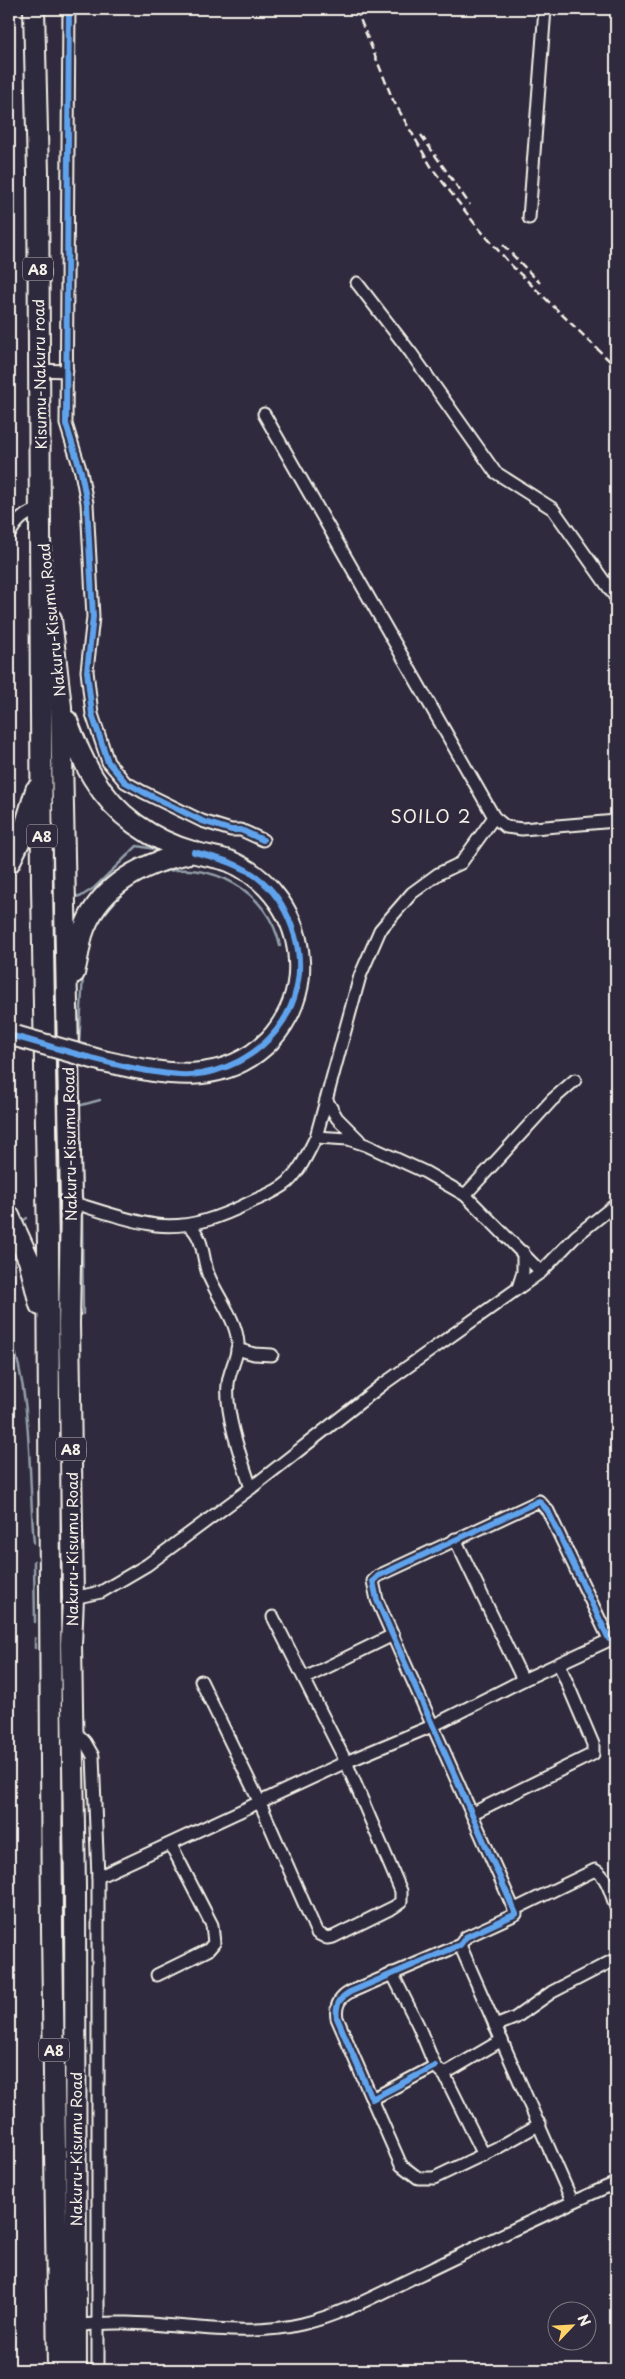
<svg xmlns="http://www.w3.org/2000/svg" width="625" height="2379" font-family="'Playpen Sans',sans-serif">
	<rect width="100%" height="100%" fill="#2f2a3d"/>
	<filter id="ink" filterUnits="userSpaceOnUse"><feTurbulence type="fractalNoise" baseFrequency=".02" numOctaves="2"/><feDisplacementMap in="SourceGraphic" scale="10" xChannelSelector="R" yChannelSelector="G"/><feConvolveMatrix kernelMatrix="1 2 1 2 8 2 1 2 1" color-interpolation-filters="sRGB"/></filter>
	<g filter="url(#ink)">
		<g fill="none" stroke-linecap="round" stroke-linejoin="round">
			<g stroke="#929ea8" stroke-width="2.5">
				<path d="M157,873C210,859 269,891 280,946"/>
				<polyline points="74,895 80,897 94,888 137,846 155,849"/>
				<polyline points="98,922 122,893"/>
				<polyline points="79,1045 83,974"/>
				<polyline points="78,1106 100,1100"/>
				<polyline points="80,1142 82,1198"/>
				<polyline points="82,1213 83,1314"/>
				<polyline points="21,1222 27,1218"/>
				<path d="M9,1248C18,1278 13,1298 9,1328"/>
				<path d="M9,1332C33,1398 28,1474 34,1543"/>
				<polyline points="34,1561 35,1622"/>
				<polyline points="35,1648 35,1638"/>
			</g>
			<defs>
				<g id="street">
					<polyline points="69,9 66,424 81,472 87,503 93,617 87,671 92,714 108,762 125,782 143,792 202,821 231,830 241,830 263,840"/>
					<polyline points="529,218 545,9"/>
					<polyline points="357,283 411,353 495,472 553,509 616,598"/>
					<polyline points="38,370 67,371"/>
					<polyline points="264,414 494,817 506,827 522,829 616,821"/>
					<path d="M9,535C17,520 24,514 41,508"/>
					<polyline points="326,1099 337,1118 359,1140"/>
					<polyline points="316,1137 348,1139 366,1145 425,1172 465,1195 541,1272"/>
					<polyline points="465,1195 552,1100 575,1080"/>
					<path d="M71,1202C98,1210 127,1221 156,1225C190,1229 221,1217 251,1202C264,1196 277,1192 288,1182C301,1169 308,1153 316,1137L360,976L380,930L412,893L438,874L461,863L494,817"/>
					<path d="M189,1225C204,1238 202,1256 208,1274C217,1297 236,1318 238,1343C238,1358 229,1370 228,1384C225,1415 241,1458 251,1488"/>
					<polyline points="518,1288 523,1272 523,1252"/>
					<polyline points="237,1349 254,1354 272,1355"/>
					<polyline points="455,1539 523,1680"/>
					<polyline points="73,1598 101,1592 147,1565 251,1488 382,1385 541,1272 576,1236 616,1204"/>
					<polyline points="305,1678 393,1635"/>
					<polyline points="201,1681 260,1803 317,1933 327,1938 333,1937 394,1907 401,1902 401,1891 346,1762 273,1617"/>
					<polyline points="73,1729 85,1742 93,1756 98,1877 98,2370"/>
					<polyline points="473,1813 593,1754 593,1744 559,1664"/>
					<polyline points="98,1877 346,1762 432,1726 523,1680 616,1637"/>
					<path d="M515,1909L595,1870C608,1877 611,1895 616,1907"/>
					<polyline points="460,1945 572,2201"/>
					<polyline points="392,1973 418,2025 435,2066 445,2076 484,2155"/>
					<polyline points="157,1975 208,1950 214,1943 212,1925 171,1845"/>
					<polyline points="495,2026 515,2018 552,1992 616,1959"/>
					<path d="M435,2066L372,2099L337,2018C335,2006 339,1998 350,1992L460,1945L466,1937L516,1914L377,1600L373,1581L378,1576L539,1501L548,1511L609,1639"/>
					<polyline points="444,2074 502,2040"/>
					<polyline points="372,2099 401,2165 418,2178 434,2178 499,2147 540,2124"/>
					<path d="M76,2326C150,2314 228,2342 302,2324C344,2314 382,2292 421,2274C485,2243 550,2211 616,2183"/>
				</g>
				<g id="highway">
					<polyline points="34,9 38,173 42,886 48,1246 52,1929 58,2370"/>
					<polyline points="51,619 61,707 71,1202 69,1324 73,1598 71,1644 75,1886 76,2370"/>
					<path d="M67,721C82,761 99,798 135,824C153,837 174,847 196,853C207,856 218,857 229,861C270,878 297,917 299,961C301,990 290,1018 270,1040C222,1089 162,1074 103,1061"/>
					<polyline points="9,863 23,834 36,790"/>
					<path d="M74,973C77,961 79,948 82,935C98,884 145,862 194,852"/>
					<polyline points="9,1216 29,1260 40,1305"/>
				</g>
			</defs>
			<use href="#street" stroke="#f4f1e8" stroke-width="15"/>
			<use href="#highway" stroke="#f4f1e8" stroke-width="24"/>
			<use href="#street" stroke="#2f2a3d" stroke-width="11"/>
			<use href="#highway" stroke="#2f2a3d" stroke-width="20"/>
			<g stroke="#f4f1e8" stroke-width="2.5" stroke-dasharray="8 4" stroke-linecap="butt">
				<polyline points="356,9 393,100 432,168 475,224 512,266 616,367"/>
				<polyline points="421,135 470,205"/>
				<polyline points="503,245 540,283"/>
			</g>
			<defs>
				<polyline id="highway-bridge" points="15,1036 103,1061"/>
			</defs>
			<use href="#highway-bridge" stroke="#f4f1e8" stroke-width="24" stroke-linecap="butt"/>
			<use href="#highway-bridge" stroke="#2f2a3d" stroke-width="20"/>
			<defs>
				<g id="cycleway">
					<polyline points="69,9 66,424 81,472 87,503 93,617 87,671 92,714 108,762 125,782 143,792 202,821 231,830 241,830 263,840"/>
					<path d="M9,1035C55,1047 101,1063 148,1071C162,1073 176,1076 190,1075C260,1070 315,1008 295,936C289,916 279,896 263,882C243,864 218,858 194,852"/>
					<path d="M435,2066L372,2099L337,2018C335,2006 339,1998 350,1992L460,1945L466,1937L516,1914L377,1600L373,1581L378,1576L539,1501L548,1511L609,1639"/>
				</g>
			</defs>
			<use href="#cycleway" stroke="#2f2a3d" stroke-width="9"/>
			<use href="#cycleway" stroke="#60a3ed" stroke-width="6"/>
		</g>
	</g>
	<g text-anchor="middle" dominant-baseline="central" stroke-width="5" stroke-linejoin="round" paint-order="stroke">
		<g fill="#2f2a3d" stroke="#b9b5b5" stroke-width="1">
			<rect x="23" y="257.5" width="30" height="23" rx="4"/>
			<rect x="27" y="824.5" width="30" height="23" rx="4"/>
			<rect x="56" y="1437.5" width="30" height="23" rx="4"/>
			<rect x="39" y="2038.5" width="30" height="23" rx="4"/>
		</g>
		<g font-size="14" font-weight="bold" fill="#f4f1e8">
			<text x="38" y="269">A8</text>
			<text x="42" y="836">A8</text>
			<text x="71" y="1449">A8</text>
			<text x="54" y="2050">A8</text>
		</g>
		<g font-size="15" fill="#f4f1e8" stroke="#2f2a3d">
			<text transform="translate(39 374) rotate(-91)">Kisumu-Nakuru road</text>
			<text transform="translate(51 620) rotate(-96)">Nakuru-Kisumu Road</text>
			<text transform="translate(69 1144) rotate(-91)">Nakuru-Kisumu Road</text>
			<text transform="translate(71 1549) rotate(-90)">Nakuru-Kisumu Road</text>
			<text transform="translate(75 2149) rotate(-90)">Nakuru-Kisumu Road</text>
		</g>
		<g font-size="18" letter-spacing="1" fill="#f4f1e8" stroke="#2f2a3d">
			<text x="431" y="815">SOILO 2</text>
		</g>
	</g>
	<rect width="625" height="2379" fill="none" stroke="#2f2a3d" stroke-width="30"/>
	<rect x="15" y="15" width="595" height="2349" fill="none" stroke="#f4f1e8" stroke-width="2" filter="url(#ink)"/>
	<g transform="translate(572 2326) rotate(65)"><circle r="24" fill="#2f2a3d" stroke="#7e7a81"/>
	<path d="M0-4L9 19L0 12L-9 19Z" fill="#ffd166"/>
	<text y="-8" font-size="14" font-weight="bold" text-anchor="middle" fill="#f4f1e8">N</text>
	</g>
</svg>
